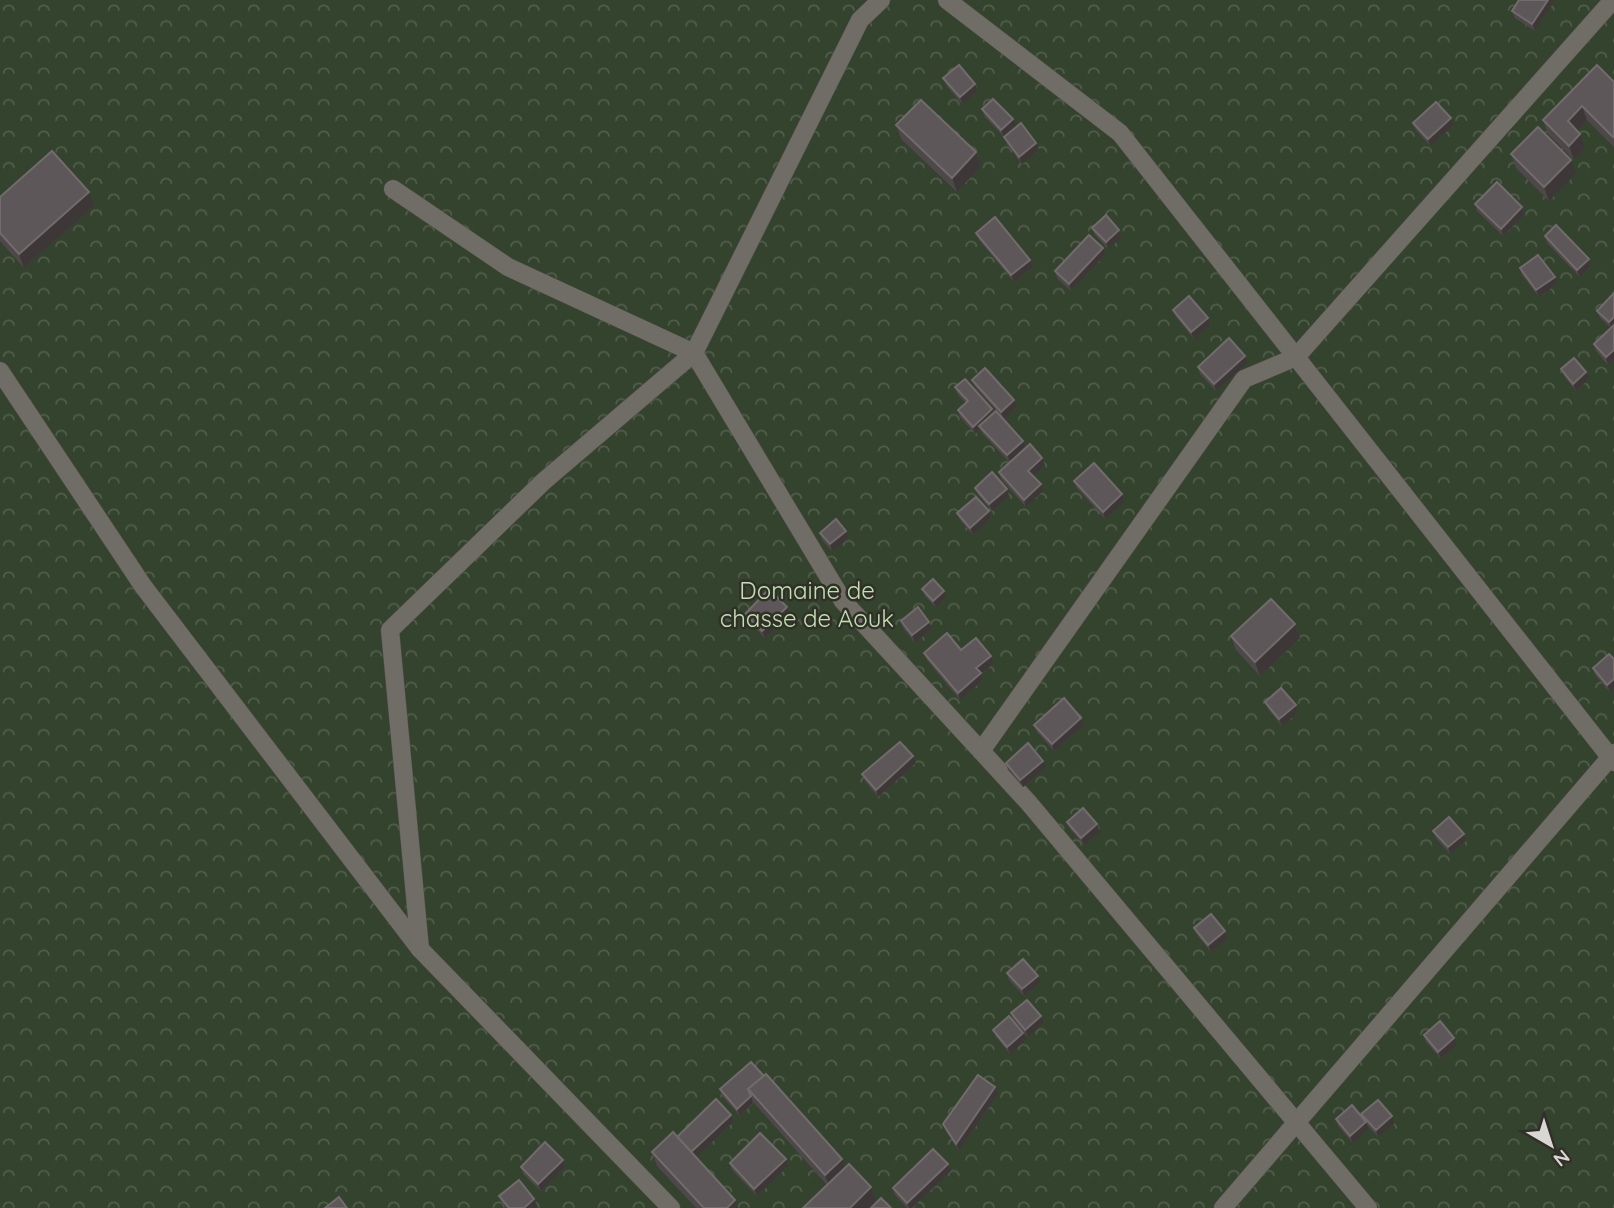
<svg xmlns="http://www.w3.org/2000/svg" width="1614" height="1208" font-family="Quicksand,sans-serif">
	<defs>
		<pattern id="park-crowns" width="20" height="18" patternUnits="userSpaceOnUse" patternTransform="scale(1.75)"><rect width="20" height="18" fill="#34432e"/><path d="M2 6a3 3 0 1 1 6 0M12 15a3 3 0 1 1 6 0" fill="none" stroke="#515d4b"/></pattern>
	</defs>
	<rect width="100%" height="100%" fill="#322f29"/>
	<rect fill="url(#park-crowns)" x="0" y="0" width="1614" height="1208"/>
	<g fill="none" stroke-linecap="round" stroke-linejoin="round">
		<defs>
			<g id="minor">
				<polyline points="947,0 1120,133 1614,762"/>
				<polyline points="393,189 508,267 694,353 843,601 1028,802 1368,1208"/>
				<polyline points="0,371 143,586 420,949 671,1208"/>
				<polyline points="981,751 1244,379 1296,357 1613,0"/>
				<polyline points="420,949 390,630 544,481 694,353 860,20 881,0"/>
				<polyline points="1223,1208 1614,753"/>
			</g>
		</defs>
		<use href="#minor" stroke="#4f4d48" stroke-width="19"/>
		<use href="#minor" stroke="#706c66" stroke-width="18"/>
	</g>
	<g fill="#4f484a">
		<polygon points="1519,0 1555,0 1535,31 1515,18 1512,11"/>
		<polygon points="943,78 978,91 962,104 946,85"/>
		<polygon points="1614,82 1614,147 1587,120 1577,130 1580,134 1585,148 1574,160 1548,134 1543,120"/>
		<polygon points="982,109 1016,126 1006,135 1039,150 1022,164 1007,144 1004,137 985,117"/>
		<polygon points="1413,123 1454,125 1430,146 1416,130"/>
		<polygon points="896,125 976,152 981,166 957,192 901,139"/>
		<polygon points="1511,154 1576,174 1549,201 1516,168"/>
		<polygon points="0,197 94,206 24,268 0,241"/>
		<polygon points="1475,204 1522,207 1525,214 1503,236 1477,211"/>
		<polygon points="1092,228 1119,230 1122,237 1108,249 1095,235"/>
		<polygon points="976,233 1030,260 1033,267 1014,282 979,240"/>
		<polygon points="1545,236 1589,259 1591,266 1580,277 1547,243"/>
		<polygon points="1105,255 1071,291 1057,278 1055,271"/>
		<polygon points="1520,268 1557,284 1539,297 1522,275"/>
		<polygon points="1614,293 1614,359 1608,365 1596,351 1594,344 1611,328 1600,318 1597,311"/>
		<polygon points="1173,310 1210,325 1194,339 1176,317"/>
		<polygon points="1245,356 1248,363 1216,391 1200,374 1198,367"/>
		<polygon points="1561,369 1589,379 1576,391 1564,376"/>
		<polygon points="972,380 1014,400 1017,407 1004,419 975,387"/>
		<polygon points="955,387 994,413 1023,441 1026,448 1045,465 1033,476 1041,484 1043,491 1026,507 1001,479 999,472 1009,462 982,433 980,429 975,434 960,417 958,410 966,403 958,395"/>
		<polygon points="1074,481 1122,494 1125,501 1105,519 1077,488"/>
		<polygon points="975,488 1007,489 1009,496 992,511 978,495"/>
		<polygon points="989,511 991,518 973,535 960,520 957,513"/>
		<polygon points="846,531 849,538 832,551 822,540 820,533"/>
		<polygon points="922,589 946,598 936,608 925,596"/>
		<polygon points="787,607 789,614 765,638 748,621 745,614"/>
		<polygon points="901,621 929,622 932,629 915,643 903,628"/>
		<polygon points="1295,624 1300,638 1260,676 1236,650 1231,636"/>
		<polygon points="961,650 991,656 994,663 981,674 983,680 960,700 927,660 924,653"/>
		<polygon points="1614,659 1614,688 1610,692 1595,675 1593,668"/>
		<polygon points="1265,702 1296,705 1298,712 1282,726 1268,709"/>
		<polygon points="1081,718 1084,725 1054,751 1037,732 1034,725"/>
		<polygon points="913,756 916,763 878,797 865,781 862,774"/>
		<polygon points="1006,763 1046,768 1023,787 1008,770"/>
		<polygon points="1067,822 1100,832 1084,845 1070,829"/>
		<polygon points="1433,831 1464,834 1466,841 1450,854 1436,838"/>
		<polygon points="1194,928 1225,931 1227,938 1211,952 1197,935"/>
		<polygon points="1007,973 1040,983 1024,996 1009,980"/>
		<polygon points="1011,1013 1041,1016 1044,1023 1028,1037 1013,1020"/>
		<polygon points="993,1030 1026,1040 1010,1054 996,1037"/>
		<polygon points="1424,1035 1457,1045 1441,1059 1426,1042"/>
		<polygon points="751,1062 876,1201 869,1208 803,1208 827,1185 754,1103 740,1116 722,1096 720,1089"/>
		<polygon points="995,1087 998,1094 959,1151 946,1131 943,1124"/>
		<polygon points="1361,1114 1394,1124 1378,1137 1367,1125 1369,1129 1353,1143 1338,1126 1336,1119 1363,1118"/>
		<polygon points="733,1122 696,1157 738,1208 696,1208 657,1166 652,1152 677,1137"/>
		<polygon points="786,1159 788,1166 757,1196 732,1170 730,1163"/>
		<polygon points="563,1160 565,1167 541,1191 523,1174 521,1167"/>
		<polygon points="948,1164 951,1171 912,1208 907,1208 895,1195 893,1188"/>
		<polygon points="499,1196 537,1206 535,1208 506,1208 502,1203"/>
	</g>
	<g fill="#3d3737">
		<polygon points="1548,0 1555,0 1535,31 1532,24"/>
		<polygon points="975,84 978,91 962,104 960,97"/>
		<polygon points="1582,106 1587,120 1573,135 1568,121"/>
		<polygon points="1451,118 1454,125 1430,146 1428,139"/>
		<polygon points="1013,119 1016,126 1004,137 1001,130"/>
		<polygon points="1580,134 1585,148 1574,160 1569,146"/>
		<polygon points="1036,143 1039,150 1022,164 1019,157"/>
		<polygon points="976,152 981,166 957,192 952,178"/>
		<polygon points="1571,160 1576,174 1549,201 1544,187"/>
		<polygon points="89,192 94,206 24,268 19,254"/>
		<polygon points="1522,207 1525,214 1503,236 1501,229"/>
		<polygon points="1119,230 1122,237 1108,249 1106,242"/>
		<polygon points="1103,248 1105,255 1071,291 1069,284"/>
		<polygon points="1589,259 1591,266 1580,277 1577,270"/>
		<polygon points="1030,260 1033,267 1014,282 1011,275"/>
		<polygon points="1555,277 1557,284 1539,297 1536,290"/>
		<polygon points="1614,317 1614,326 1611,329 1609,322"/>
		<polygon points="1208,318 1210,325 1194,339 1191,332"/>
		<polygon points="1614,350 1614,359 1608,365 1606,357"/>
		<polygon points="1245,356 1248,363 1216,391 1214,384"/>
		<polygon points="1586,372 1589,379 1576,391 1573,384"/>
		<polygon points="1014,400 1017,407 1004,419 1001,412"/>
		<polygon points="992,409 995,416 979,426 980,429 975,434 973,427"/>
		<polygon points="1023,441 1026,448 1010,462 1007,455"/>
		<polygon points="1042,458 1045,465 1031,478 1028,471"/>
		<polygon points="1041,484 1043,491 1026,507 1024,500"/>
		<polygon points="1007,489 1009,496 992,511 989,504"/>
		<polygon points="1122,494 1125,501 1105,519 1103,512"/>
		<polygon points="989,511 991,518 973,535 970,528"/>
		<polygon points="846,531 849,538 832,551 830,544"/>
		<polygon points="944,591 946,598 936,608 933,601"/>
		<polygon points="787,607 789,614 765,638 762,631"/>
		<polygon points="929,622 932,629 915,643 912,635"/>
		<polygon points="1295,624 1300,638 1260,676 1255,662"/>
		<polygon points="991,656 994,663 981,674 983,680 960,700 958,693 976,668"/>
		<polygon points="1614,679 1614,688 1610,692 1607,685"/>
		<polygon points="1296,705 1298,712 1282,726 1279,719"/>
		<polygon points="1081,718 1084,725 1054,751 1052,744"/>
		<polygon points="913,756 916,763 878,797 876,790"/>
		<polygon points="1043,761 1046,768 1023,787 1020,780"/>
		<polygon points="1097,824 1100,832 1084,845 1081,838"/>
		<polygon points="1464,834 1466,841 1450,854 1448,847"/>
		<polygon points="1225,931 1227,938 1211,952 1208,945"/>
		<polygon points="1038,976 1040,983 1024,996 1022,989"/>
		<polygon points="1041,1016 1044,1023 1028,1037 1025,1030"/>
		<polygon points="1023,1033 1026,1040 1010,1054 1007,1047"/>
		<polygon points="1454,1038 1457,1045 1441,1059 1438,1052"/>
		<polygon points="995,1087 998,1094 959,1151 956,1144"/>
		<polygon points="751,1096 753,1103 740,1116 737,1109"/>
		<polygon points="731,1115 733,1122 692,1161 689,1154"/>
		<polygon points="1392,1116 1394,1124 1378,1137 1376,1130"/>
		<polygon points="1366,1122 1369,1129 1353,1143 1350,1136"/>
		<polygon points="786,1159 788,1166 757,1196 754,1189"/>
		<polygon points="842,1159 847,1173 830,1188 825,1175"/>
		<polygon points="563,1160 565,1167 541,1191 538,1184"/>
		<polygon points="948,1164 951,1171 912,1208 909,1208 907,1203"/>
		<polygon points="871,1187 876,1201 869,1208 850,1208"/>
		<polygon points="534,1199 537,1206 535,1208 524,1208"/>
		<polygon points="735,1200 738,1208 727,1208"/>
	</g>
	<g fill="#5e5759" stroke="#716b6c" stroke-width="2">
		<polygon points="1519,0 1548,0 1532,24 1512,11"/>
		<polygon points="959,65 975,84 960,97 943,78"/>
		<polygon points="1597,65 1614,82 1614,136 1613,137 1582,106 1568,121 1580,134 1569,146 1543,120"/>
		<polygon points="993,99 1013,119 1001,130 982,109"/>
		<polygon points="921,100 976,152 952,178 896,125"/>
		<polygon points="1436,102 1451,118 1428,139 1413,123"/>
		<polygon points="1021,123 1036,143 1019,157 1004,137"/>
		<polygon points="1538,127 1571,160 1544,187 1511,154"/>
		<polygon points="52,151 89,192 19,254 0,233 0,197"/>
		<polygon points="1497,182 1522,207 1501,229 1475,204"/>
		<polygon points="1106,215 1119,230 1106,242 1092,228"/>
		<polygon points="995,217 1030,260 1011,275 976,233"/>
		<polygon points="1556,225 1589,259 1577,270 1545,236"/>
		<polygon points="1089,235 1103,248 1069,284 1055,271"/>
		<polygon points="1538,255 1555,277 1536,290 1520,268"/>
		<polygon points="1614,293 1614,317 1609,322 1597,311"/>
		<polygon points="1189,296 1208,318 1191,332 1173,310"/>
		<polygon points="1614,325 1614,350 1606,357 1594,344"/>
		<polygon points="1229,338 1245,356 1214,384 1198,367"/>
		<polygon points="1574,358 1586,372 1573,384 1561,369"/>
		<polygon points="985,368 1014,400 1001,412 972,380"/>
		<polygon points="965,379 992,409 973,427 958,410 968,401 955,387"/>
		<polygon points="996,411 1023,441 1007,455 979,426"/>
		<polygon points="1030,444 1042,458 1028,471 1041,484 1024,500 999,472"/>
		<polygon points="1094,463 1122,494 1103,512 1074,481"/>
		<polygon points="992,472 1007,489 989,504 975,488"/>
		<polygon points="976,497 989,511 970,528 957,513"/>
		<polygon points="836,519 846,531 830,544 820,533"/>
		<polygon points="933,579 944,591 933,601 922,589"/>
		<polygon points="769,589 787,607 762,631 745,614"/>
		<polygon points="1271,599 1295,624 1255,662 1231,636"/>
		<polygon points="918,607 929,622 912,635 901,621"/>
		<polygon points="947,633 961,650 976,638 991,656 976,668 981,673 958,693 924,653"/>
		<polygon points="1609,654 1614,659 1614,679 1607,685 1593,668"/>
		<polygon points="1281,688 1296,705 1279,719 1265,702"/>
		<polygon points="1064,698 1081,718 1052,744 1034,725"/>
		<polygon points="900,742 913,756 876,790 862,774"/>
		<polygon points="1028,743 1043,761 1020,780 1006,763"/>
		<polygon points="1083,808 1097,824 1081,838 1067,822"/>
		<polygon points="1449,817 1464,834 1448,847 1433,831"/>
		<polygon points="1211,914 1225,931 1208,945 1194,928"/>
		<polygon points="1023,959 1038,976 1022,989 1007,973"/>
		<polygon points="1027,1000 1041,1016 1025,1030 1011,1013"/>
		<polygon points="1009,1016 1023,1033 1007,1047 993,1030"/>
		<polygon points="1440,1021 1454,1038 1438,1052 1424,1035"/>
		<polygon points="751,1062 764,1076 748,1089 751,1096 737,1109 720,1089"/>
		<polygon points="766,1074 842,1159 825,1175 748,1089"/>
		<polygon points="978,1075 995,1087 956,1144 943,1124"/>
		<polygon points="716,1099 731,1115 691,1152 677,1137"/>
		<polygon points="1378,1100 1392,1116 1376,1130 1361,1114"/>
		<polygon points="1352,1105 1366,1122 1350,1136 1336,1119"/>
		<polygon points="673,1132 735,1200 727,1208 704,1208 652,1152"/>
		<polygon points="760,1133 786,1159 754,1189 730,1163"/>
		<polygon points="545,1142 563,1160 538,1184 521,1167"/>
		<polygon points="933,1149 948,1164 907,1203 893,1188"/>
		<polygon points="849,1164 871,1187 850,1208 803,1208"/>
		<polygon points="519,1180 534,1199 524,1208 509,1208 499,1196"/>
		<polygon points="339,1197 347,1208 325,1208"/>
		<polygon points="881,1198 891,1208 871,1208"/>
	</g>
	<g text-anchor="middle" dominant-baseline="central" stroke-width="5" stroke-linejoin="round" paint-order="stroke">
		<g font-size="24" fill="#bce2af" stroke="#322f29">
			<text x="807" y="590">Domaine de<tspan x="807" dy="28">chasse de Aouk</tspan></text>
		</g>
	</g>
	<g transform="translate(1551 1145) rotate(141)" stroke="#322f29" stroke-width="5" paint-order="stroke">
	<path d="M0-5L12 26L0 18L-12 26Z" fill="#d9d7d3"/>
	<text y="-10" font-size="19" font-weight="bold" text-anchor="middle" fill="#d9d7d3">N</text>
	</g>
</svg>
